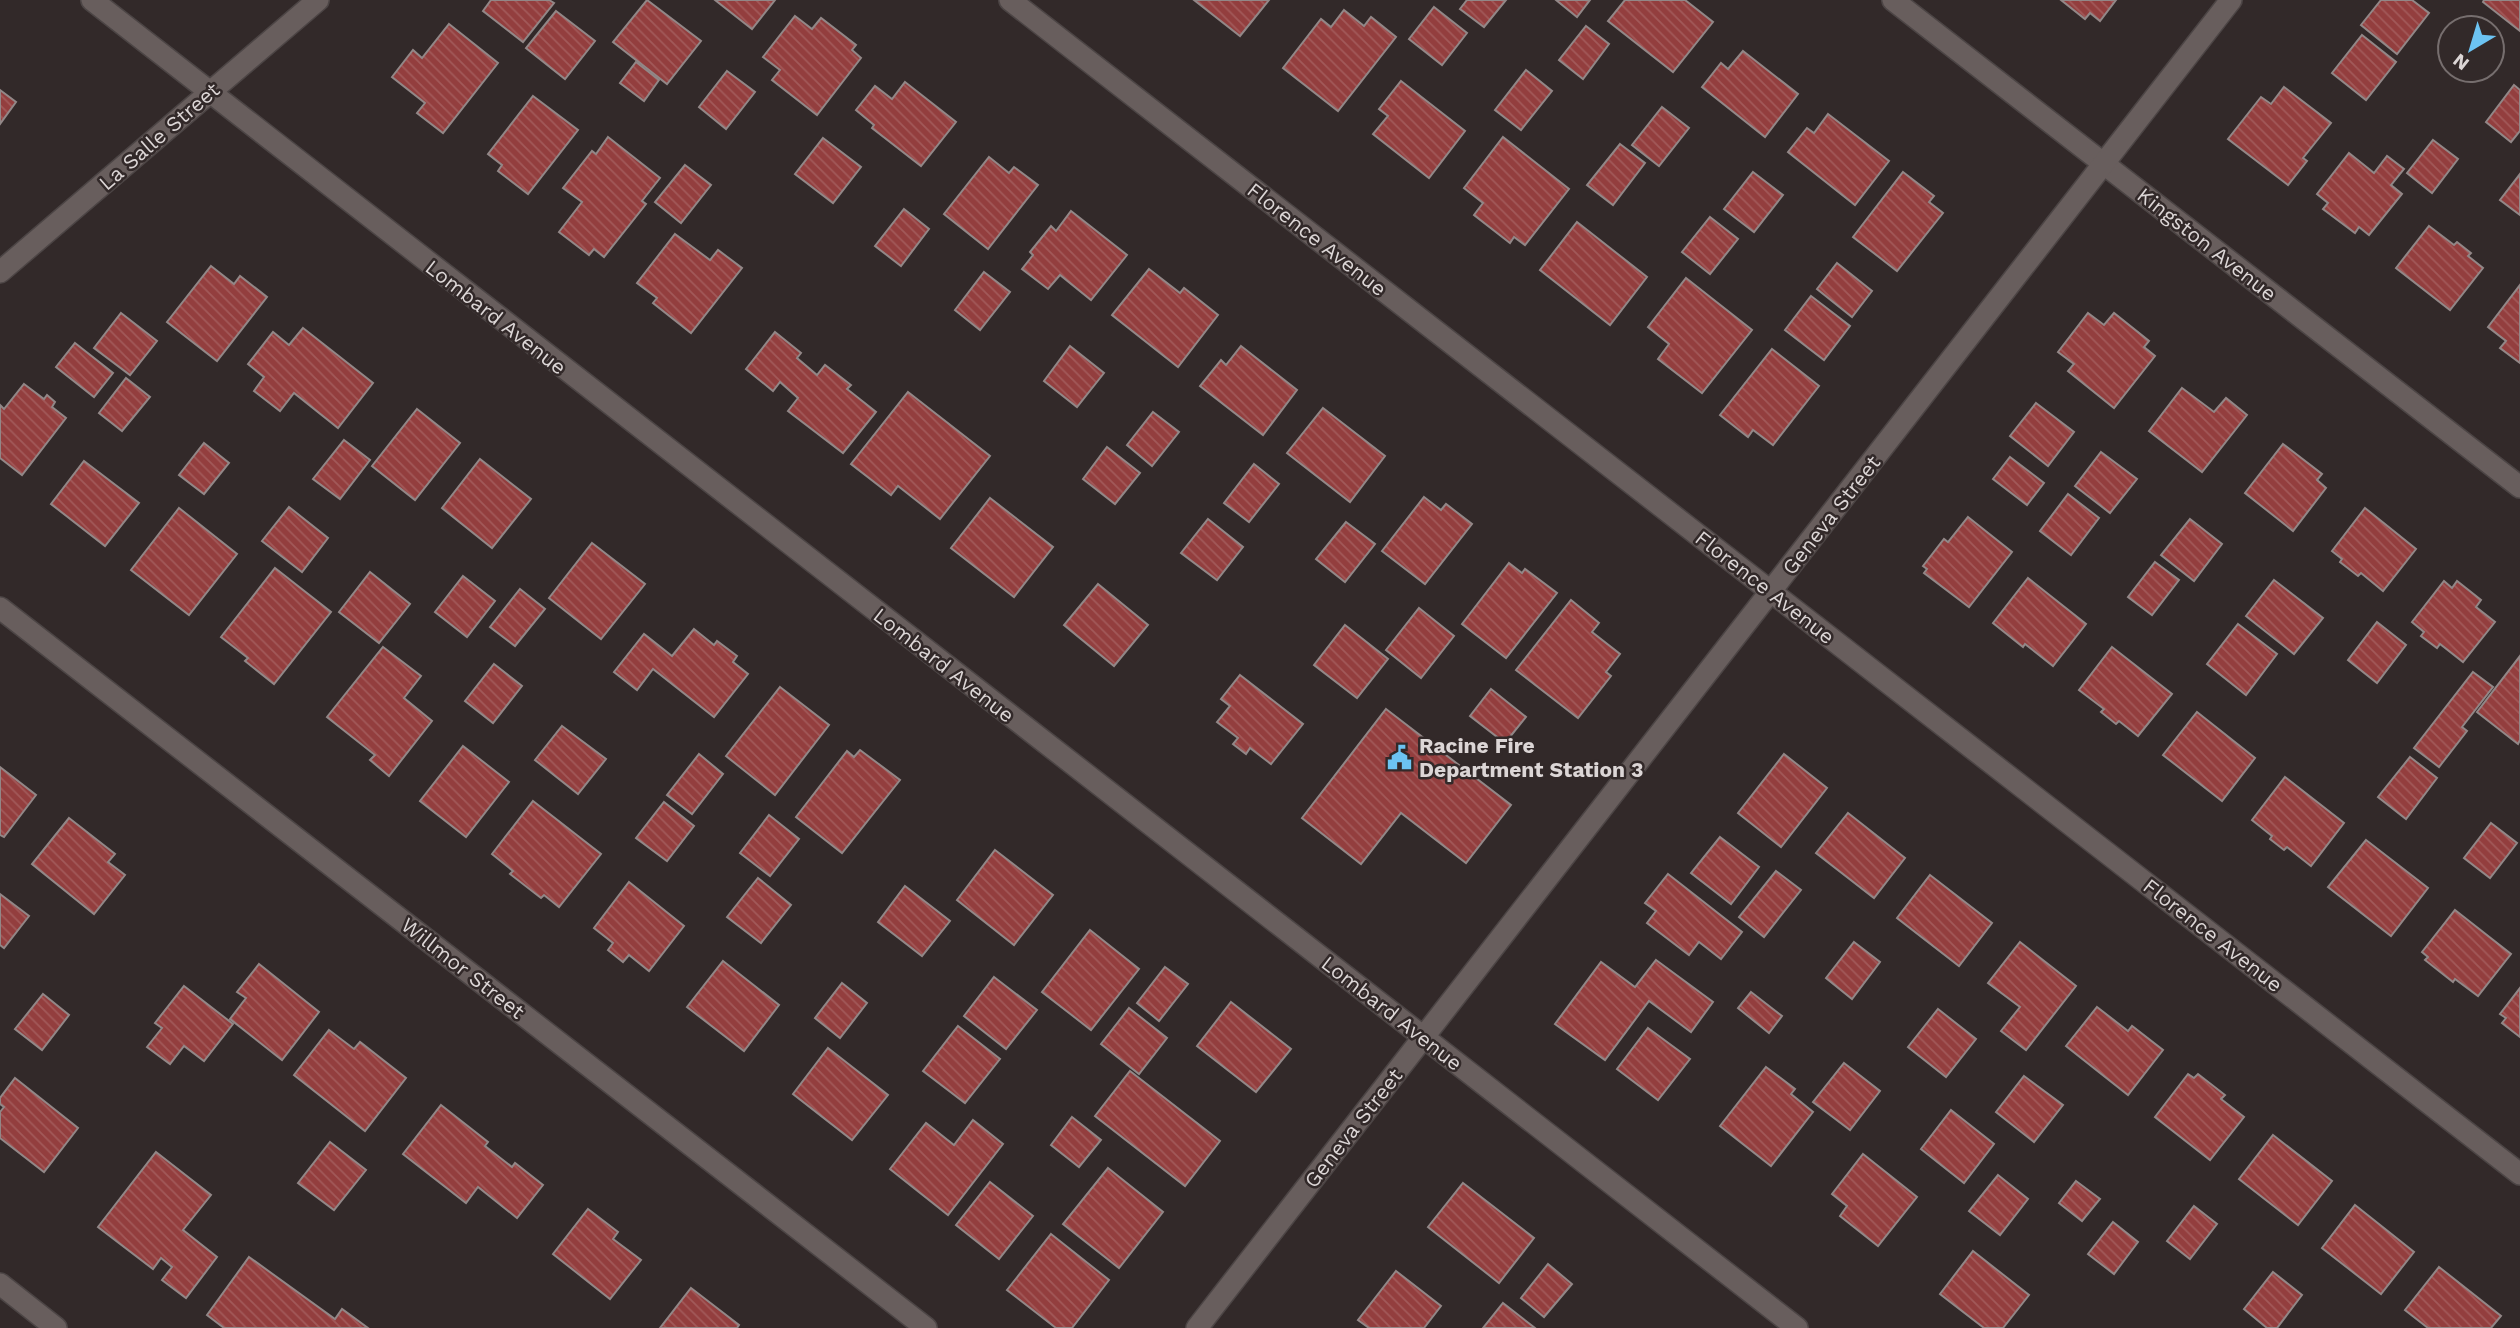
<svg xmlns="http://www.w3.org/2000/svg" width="2520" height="1328" font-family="'Work Sans',sans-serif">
	<defs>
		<pattern id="building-back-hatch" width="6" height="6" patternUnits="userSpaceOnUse" patternTransform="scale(1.75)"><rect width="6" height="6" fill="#933e3e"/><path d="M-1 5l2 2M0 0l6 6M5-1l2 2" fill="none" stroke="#a25959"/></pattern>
	</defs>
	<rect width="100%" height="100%" fill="#322929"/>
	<g fill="url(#building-back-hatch)" stroke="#928787" stroke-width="2">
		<polygon points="491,0 549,0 554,3 523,42 483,11"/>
		<polygon points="647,0 701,41 667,84 613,42"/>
		<polygon points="715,0 775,0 752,29"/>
		<polygon points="1194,0 1269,0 1240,36"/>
		<polygon points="1467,0 1506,0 1484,27 1460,9"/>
		<polygon points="1556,0 1590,0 1577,17"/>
		<polygon points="1625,0 1685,0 1713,22 1673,72 1608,21"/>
		<polygon points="2061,0 2116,0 2100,21 2090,13 2085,19"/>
		<polygon points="2381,0 2412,0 2429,13 2397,54 2361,25"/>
		<polygon points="2484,0 2520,0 2520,31 2483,2"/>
		<polygon points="1434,7 1467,33 1442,65 1409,39"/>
		<polygon points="1344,10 1364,26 1371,17 1396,37 1338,111 1283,68 1321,19 1331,27"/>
		<polygon points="556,11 595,41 565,79 526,48"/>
		<polygon points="795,16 812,29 821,18 856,45 852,50 861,58 817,115 772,80 780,70 763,57"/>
		<polygon points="449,24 498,63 443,133 417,113 425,103 392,77 413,50 422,58"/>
		<polygon points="1586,26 1609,44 1583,79 1559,60"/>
		<polygon points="2362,35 2396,62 2366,100 2332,73"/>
		<polygon points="1743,51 1798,94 1765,137 1702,87 1721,63 1728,69"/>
		<polygon points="636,62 659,80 644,101 620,83"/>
		<polygon points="1526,70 1552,91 1521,130 1495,110"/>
		<polygon points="727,71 755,92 726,129 699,107"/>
		<polygon points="1401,81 1465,131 1429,178 1373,134 1388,116 1379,109"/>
		<polygon points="905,82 956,122 921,166 872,128 874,125 856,110 875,86 892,99"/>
		<polygon points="2514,85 2520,90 2520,131 2511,142 2486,122"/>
		<polygon points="2284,87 2331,123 2303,158 2307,161 2288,185 2228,139 2261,97 2271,104"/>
		<polygon points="0,90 16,102 0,124"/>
		<polygon points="533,96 578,130 528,194 498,171 502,165 488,154"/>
		<polygon points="1662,107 1689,128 1659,166 1632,145"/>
		<polygon points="1828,114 1889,161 1855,205 1788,152 1807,128 1814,133"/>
		<polygon points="608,137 660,178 642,201 646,204 604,257 594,249 589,255 559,232 582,202 563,188 592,151 596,154"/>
		<polygon points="1503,137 1569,189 1525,245 1514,237 1510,243 1474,215 1483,203 1464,188"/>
		<polygon points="823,138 861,167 833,203 795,174"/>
		<polygon points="2433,140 2458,159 2432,193 2407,173"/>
		<polygon points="1620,144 1645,163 1613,205 1587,185"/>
		<polygon points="2349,153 2374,173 2387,156 2404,169 2391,185 2402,194 2369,235 2359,227 2355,233 2323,209 2328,203 2317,194"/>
		<polygon points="989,157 1009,173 1014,167 1038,185 988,249 944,214"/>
		<polygon points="685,165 711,185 681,223 655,202"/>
		<polygon points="1753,172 1783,195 1754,232 1724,209"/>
		<polygon points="1903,172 1934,196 1929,202 1943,213 1897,271 1853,237"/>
		<polygon points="2520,174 2520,215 2500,200"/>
		<polygon points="904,209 929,229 901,266 875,246"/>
		<polygon points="1071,211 1127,255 1091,300 1060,275 1048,289 1022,269 1033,255 1030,252 1051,226 1056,231"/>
		<polygon points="1710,217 1738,239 1710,274 1682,252"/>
		<polygon points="1577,222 1647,277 1610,325 1540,270"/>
		<polygon points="2429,226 2454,245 2457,242 2471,253 2468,256 2483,268 2450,310 2396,268"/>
		<polygon points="675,234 710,260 718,250 742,268 691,333 653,303 657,298 637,283"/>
		<polygon points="1837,263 1872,291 1852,317 1817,289"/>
		<polygon points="211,266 234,284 240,276 267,297 217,361 167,322"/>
		<polygon points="1149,269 1180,293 1184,288 1218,315 1178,367 1112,315"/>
		<polygon points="984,272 1010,292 980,330 955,310"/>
		<polygon points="1686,278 1752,330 1702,393 1658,359 1669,344 1648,327"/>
		<polygon points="2520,285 2520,363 2500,348 2506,341 2488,327"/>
		<polygon points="1811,296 1850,326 1824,360 1785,330"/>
		<polygon points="121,313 157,341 130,375 94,348"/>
		<polygon points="2088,313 2104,325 2114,313 2149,341 2144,347 2155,356 2114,408 2068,371 2074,364 2058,352"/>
		<polygon points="303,328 373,383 338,428 294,393 280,411 254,391 264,377 248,364 273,332 289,345"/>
		<polygon points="775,332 801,353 797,358 817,375 825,365 851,385 847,389 876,412 843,453 788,411 798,398 780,382 773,391 746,369"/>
		<polygon points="75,343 113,373 94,397 56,367"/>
		<polygon points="1070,346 1104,373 1077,407 1044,381"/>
		<polygon points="1241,346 1297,390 1263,435 1200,386 1221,360 1226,365"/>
		<polygon points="1772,349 1819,386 1773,445 1753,430 1748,437 1720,415"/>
		<polygon points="126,378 150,397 122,431 99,413"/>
		<polygon points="24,384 44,399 47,395 55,402 52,407 66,418 22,475 0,458 0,405 4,409"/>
		<polygon points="2182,388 2214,412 2226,398 2247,415 2202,472 2149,431"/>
		<polygon points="908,392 990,456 940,519 898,486 891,495 851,464"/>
		<polygon points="2036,403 2074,432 2048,466 2010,436"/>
		<polygon points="1323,408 1385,456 1350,502 1287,453"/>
		<polygon points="417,409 460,443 415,500 372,466"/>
		<polygon points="1153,412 1179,432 1152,466 1127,445"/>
		<polygon points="344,440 370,460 340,499 313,479"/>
		<polygon points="204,443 229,463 204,494 179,475"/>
		<polygon points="2283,444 2322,474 2317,480 2326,488 2293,531 2245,493"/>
		<polygon points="1107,447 1140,473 1115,504 1083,479"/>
		<polygon points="2101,452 2137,479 2110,513 2075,486"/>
		<polygon points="2010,457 2044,483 2027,505 1993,479"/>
		<polygon points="480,459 531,499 492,548 442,508"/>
		<polygon points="84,461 139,503 105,546 51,504"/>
		<polygon points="1254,464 1279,484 1249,522 1224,503"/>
		<polygon points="2068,494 2099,518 2071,555 2040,531"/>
		<polygon points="1424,497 1441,510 1446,504 1472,524 1425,584 1382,551"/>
		<polygon points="990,498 1053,547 1014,597 951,548"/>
		<polygon points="289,507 328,538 302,572 262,541"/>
		<polygon points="179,508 237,554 189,615 131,570"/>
		<polygon points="2365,508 2416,549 2383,591 2361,573 2358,576 2340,562 2342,559 2332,551"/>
		<polygon points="1968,517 2012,552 1969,607 1924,573 1927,569 1923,566 1944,539 1948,542"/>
		<polygon points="1208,519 1243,547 1217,580 1181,553"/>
		<polygon points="2190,519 2222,544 2194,581 2161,555"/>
		<polygon points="1346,522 1375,544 1345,582 1316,559"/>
		<polygon points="592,543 645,584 601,639 549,598"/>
		<polygon points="2155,562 2179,580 2152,615 2128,597"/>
		<polygon points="1509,563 1522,573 1525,569 1557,593 1506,658 1462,624"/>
		<polygon points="275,568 331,612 274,684 245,661 248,658 221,637"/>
		<polygon points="370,572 410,604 379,643 339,612"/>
		<polygon points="463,576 495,601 467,637 435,612"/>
		<polygon points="2028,578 2086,624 2053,666 2025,644 2023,647 1993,623"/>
		<polygon points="2274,580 2323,618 2294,654 2246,616"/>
		<polygon points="2444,581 2452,588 2457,581 2481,600 2476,607 2495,622 2463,662 2440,644 2437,648 2421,636 2424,632 2412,622"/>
		<polygon points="1098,584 1148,625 1114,666 1064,625"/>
		<polygon points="520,589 545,609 515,646 490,627"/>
		<polygon points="1571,600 1599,623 1592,632 1620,654 1606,672 1611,676 1578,718 1516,670"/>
		<polygon points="1419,608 1454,636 1421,678 1386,650"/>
		<polygon points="2377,622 2406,645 2377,683 2348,660"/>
		<polygon points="2238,624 2277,654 2246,695 2207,664"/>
		<polygon points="1345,625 1388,659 1357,698 1314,665"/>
		<polygon points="694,629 714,645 717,641 737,656 733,662 748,674 714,717 653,669 637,690 614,672 644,634 672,656"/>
		<polygon points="383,647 421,676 404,698 432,721 389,776 370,760 375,755 327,717"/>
		<polygon points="2112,647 2172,694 2138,736 2119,721 2116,724 2101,712 2104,709 2079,690"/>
		<polygon points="2520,656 2520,740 2518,744 2477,712"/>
		<polygon points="494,664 522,686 493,723 465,701"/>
		<polygon points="2473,672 2493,687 2462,727 2467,731 2439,767 2414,748"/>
		<polygon points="1240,675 1303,724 1271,764 1250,748 1246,754 1233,744 1238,738 1217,722 1230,706 1221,699"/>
		<polygon points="780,687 829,725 775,795 726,756"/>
		<polygon points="1491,689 1526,717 1505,743 1470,716"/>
		<polygon points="1386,709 1511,805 1466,863 1401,813 1361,864 1302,818"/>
		<polygon points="2197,712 2255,758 2222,801 2163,755"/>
		<polygon points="562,726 606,759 578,794 535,760"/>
		<polygon points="463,746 509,782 466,837 420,801"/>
		<polygon points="860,750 900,780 842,853 796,817 847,751 854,757"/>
		<polygon points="699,754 723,774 692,814 667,795"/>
		<polygon points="1784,754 1827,788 1781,847 1738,813"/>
		<polygon points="2410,757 2437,778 2406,819 2378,797"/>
		<polygon points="0,767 36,795 4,837 0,835"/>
		<polygon points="2285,777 2344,823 2311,866 2287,847 2284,850 2270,839 2272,836 2252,820"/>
		<polygon points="533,801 601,854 559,907 544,895 541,898 510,874 513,871 492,854"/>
		<polygon points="664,802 694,826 667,861 636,838"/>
		<polygon points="1848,813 1905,858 1874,898 1816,853"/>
		<polygon points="769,815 799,839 770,876 740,853"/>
		<polygon points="69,818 115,854 108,862 125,875 94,914 32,864"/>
		<polygon points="2491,823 2517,843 2490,878 2464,858"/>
		<polygon points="1720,837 1759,867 1731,904 1691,873"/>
		<polygon points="2366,840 2428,888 2391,936 2328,887"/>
		<polygon points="995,850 1053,895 1014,945 957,900"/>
		<polygon points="1776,871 1801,890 1764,937 1739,917"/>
		<polygon points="1668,874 1742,932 1721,959 1699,942 1689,955 1647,923 1656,911 1645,903"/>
		<polygon points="1930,875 1992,923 1959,966 1897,918"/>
		<polygon points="758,878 791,905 761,943 727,917"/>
		<polygon points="629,882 684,926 649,971 629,955 623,962 608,950 613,943 594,928"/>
		<polygon points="905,886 950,921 922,956 878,922"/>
		<polygon points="0,894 29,916 4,948 0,945"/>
		<polygon points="2455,910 2511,954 2478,996 2455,979 2453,982 2425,960 2428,957 2422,952"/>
		<polygon points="1090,930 1139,969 1091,1030 1042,992"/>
		<polygon points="1854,942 1880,962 1852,999 1826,978"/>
		<polygon points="2020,942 2076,986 2026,1050 2001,1031 2020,1007 1988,983"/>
		<polygon points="1656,960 1713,1002 1691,1032 1649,1001 1605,1060 1555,1024 1601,962 1635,987"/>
		<polygon points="723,961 779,1005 744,1051 687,1007"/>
		<polygon points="259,964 319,1012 282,1060 230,1019 246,998 237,992"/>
		<polygon points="1165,967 1188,984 1159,1021 1137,1003"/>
		<polygon points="994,977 1037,1010 1006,1049 964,1016"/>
		<polygon points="842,983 867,1003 840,1038 815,1018"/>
		<polygon points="184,986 233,1024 204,1061 184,1046 170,1064 147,1047 162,1028 155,1023"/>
		<polygon points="2520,988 2520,1037 2502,1023 2506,1018 2500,1014"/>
		<polygon points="1751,992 1782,1016 1769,1033 1738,1008"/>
		<polygon points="43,994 69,1015 42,1050 15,1029"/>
		<polygon points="1231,1002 1291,1049 1256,1092 1197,1046"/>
		<polygon points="2097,1007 2128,1031 2132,1026 2163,1050 2128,1095 2066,1046"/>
		<polygon points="1129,1008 1167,1038 1139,1074 1101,1044"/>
		<polygon points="1938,1009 1976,1039 1946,1077 1908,1047"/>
		<polygon points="958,1026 1000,1059 965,1103 923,1071"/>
		<polygon points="1648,1028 1690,1059 1658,1100 1617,1069"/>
		<polygon points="329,1030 354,1049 360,1042 406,1078 365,1131 294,1075"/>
		<polygon points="828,1048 888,1095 852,1140 793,1094"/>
		<polygon points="1844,1063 1880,1091 1850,1130 1813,1102"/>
		<polygon points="1766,1067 1795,1089 1791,1094 1813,1112 1771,1166 1720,1126"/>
		<polygon points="1130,1071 1220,1141 1185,1186 1095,1116"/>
		<polygon points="2188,1074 2194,1078 2198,1074 2225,1095 2221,1099 2244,1117 2210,1160 2155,1117"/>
		<polygon points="2024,1076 2063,1105 2034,1142 1996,1112"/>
		<polygon points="15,1078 78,1128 44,1172 0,1138 0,1112 4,1107 0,1104 0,1098"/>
		<polygon points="441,1105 488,1142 485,1146 512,1167 515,1163 543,1185 517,1218 478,1187 466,1203 403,1154"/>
		<polygon points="1951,1110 1994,1144 1964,1183 1921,1149"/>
		<polygon points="1072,1117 1101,1140 1079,1167 1051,1145"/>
		<polygon points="973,1120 1003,1144 948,1215 890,1169 926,1123 954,1145"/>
		<polygon points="2273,1135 2332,1181 2298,1225 2239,1179"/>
		<polygon points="330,1142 366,1170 334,1210 298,1183"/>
		<polygon points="156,1152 211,1195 183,1230 217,1257 186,1298 162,1280 172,1267 161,1258 153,1269 98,1227"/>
		<polygon points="1863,1154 1917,1197 1878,1246 1840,1216 1847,1206 1832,1194"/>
		<polygon points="1108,1168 1163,1212 1119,1268 1063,1224"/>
		<polygon points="1998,1175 2028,1199 2000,1235 1969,1211"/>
		<polygon points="2076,1181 2100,1199 2082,1221 2059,1203"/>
		<polygon points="990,1182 1033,1216 999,1259 956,1225"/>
		<polygon points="1463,1183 1534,1238 1499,1283 1428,1227"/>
		<polygon points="2355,1205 2414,1252 2381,1294 2322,1248"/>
		<polygon points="2194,1206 2217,1224 2190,1259 2167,1241"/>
		<polygon points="588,1209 618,1232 613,1239 641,1260 610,1299 553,1254"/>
		<polygon points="2113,1222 2138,1242 2114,1274 2088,1254"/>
		<polygon points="1051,1234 1109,1280 1072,1328 1056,1328 1007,1290"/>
		<polygon points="1973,1251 2029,1295 2003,1328 1984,1328 1940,1294"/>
		<polygon points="249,1257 335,1319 342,1309 368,1328 224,1328 207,1315"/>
		<polygon points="1548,1264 1572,1284 1544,1317 1521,1298"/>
		<polygon points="2439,1267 2501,1316 2491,1328 2428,1328 2405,1310"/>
		<polygon points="1396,1271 1441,1306 1424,1328 1369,1328 1358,1320"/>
		<polygon points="2273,1272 2302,1295 2277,1328 2267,1328 2244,1309"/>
		<polygon points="691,1288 739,1325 737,1328 660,1328"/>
		<polygon points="1503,1303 1535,1328 1483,1328"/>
	</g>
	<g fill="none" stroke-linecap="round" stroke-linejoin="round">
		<defs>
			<g id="minor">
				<polyline points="92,0 1797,1328"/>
				<polyline points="1010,0 2520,1174"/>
				<polyline points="1893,0 2520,487"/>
				<polyline points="0,272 318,0"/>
				<polyline points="0,608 926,1328"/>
				<polyline points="0,1284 56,1328"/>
				<polyline points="1197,1328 2231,0"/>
			</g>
		</defs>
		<use href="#minor" stroke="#4c4545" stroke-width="24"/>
		<use href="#minor" stroke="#685e5d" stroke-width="21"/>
	</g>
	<defs>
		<symbol id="civic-bare" viewBox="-9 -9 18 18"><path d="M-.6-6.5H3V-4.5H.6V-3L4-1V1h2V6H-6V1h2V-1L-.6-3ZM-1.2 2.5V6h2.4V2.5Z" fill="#6cc3f2" stroke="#322929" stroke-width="2.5" paint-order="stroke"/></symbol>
	</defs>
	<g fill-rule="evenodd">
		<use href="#civic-bare" x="1382" y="740" width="35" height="35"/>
	</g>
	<g text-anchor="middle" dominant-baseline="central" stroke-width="5" stroke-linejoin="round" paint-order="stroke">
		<g font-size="21" fill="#dcd6d6" stroke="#322929">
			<text transform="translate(159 136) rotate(-41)">La Salle Street</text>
			<text transform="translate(1317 239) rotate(38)">Florence Avenue</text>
			<text transform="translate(2207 244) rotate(38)">Kingston Avenue</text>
			<text transform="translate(496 317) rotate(38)">Lombard Avenue</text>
			<text transform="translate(1831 515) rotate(-52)">Geneva Street</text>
			<text transform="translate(1765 587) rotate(38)">Florence Avenue</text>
			<text transform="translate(944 665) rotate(38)">Lombard Avenue</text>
			<text transform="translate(2213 935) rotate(38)">Florence Avenue</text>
			<text transform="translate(463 968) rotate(38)">Willmor Street</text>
			<text transform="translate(1392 1013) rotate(38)">Lombard Avenue</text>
			<text transform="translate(1353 1128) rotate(-52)">Geneva Street</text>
		</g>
		<g font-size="21" font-weight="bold" fill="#dcd6d6" stroke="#322929" text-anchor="start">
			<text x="1419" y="745">Racine Fire<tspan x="1419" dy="24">Department Station 3</tspan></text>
		</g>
	</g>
	<g transform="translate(2471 49) rotate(218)"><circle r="33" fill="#322929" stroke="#766e6e" stroke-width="2"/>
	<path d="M0-5L12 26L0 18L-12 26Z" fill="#6cc3f2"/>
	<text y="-10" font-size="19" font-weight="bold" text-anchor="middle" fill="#dcd6d6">N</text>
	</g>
</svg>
